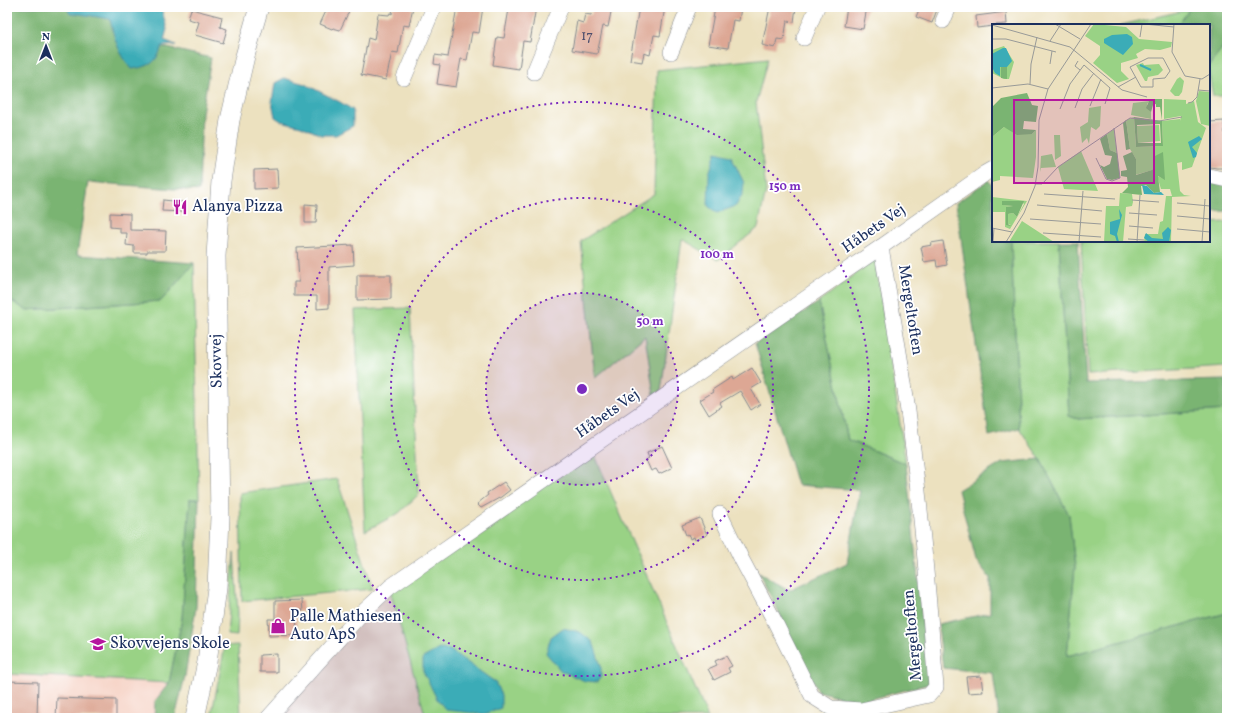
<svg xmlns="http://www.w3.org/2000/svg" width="1234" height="725" font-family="Vollkorn,serif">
	<rect width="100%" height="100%" fill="#fff"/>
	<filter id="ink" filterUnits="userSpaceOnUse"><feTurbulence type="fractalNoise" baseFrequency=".025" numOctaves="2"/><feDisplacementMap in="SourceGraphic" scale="8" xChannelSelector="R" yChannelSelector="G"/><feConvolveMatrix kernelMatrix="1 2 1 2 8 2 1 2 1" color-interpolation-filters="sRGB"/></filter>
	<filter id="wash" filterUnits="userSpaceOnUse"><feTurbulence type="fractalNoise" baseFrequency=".012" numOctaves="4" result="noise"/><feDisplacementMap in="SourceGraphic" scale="16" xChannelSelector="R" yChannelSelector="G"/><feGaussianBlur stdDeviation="0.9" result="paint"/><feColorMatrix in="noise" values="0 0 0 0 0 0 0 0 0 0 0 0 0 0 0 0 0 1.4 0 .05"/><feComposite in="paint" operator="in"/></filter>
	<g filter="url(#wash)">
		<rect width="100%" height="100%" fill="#ece1bf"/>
		<polygon fill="#f6d2c4" points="7,614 192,620 186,667 175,718 7,718"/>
		<polygon fill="#d1bfbe" points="390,590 426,718 276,718"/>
		<g fill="#99d285" stroke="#5a8072">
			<polygon points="1191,9 1178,25 1121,25"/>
			<polygon points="1227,41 1227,96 1213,96 1209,75 1209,66"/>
			<polygon points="768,58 756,102 766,191 758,228 718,260 682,239 661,391 654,395 645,336 595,378 581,241 654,194 657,70"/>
			<polygon points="1227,222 1227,367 1088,375 1081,241 1209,241 1209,223"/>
			<polygon points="1011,241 1059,241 1069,416 1078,419 1227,410 1227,613 1067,656 1075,567 1069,515 1040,459 1019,428"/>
			<polygon points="875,259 906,464 848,440 819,302"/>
			<polygon points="194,263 199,499 190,499 182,619 169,683 7,674 7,298 26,310 161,301"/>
			<polygon points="410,308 419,494 399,513 365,531 355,310"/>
			<polygon points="594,453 708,718 426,718 390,590"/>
			<polygon points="337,479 373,589 242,601 240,493"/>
			<polygon points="234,553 238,614 237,636 227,635"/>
			<polygon points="238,645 241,718 211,718 225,646"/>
		</g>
		<g fill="#7ab472" stroke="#4a7268">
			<polygon points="7,7 145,7 163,47 211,58 202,113 199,191 88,182 77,255 194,263 161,301 26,310 7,298"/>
			<polygon points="1191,7 1227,7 1227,41 1209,66 1209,25 1178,25"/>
			<polygon points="1209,178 1227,181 1227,211 1209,212"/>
			<polygon points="988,180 993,186 993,241 1011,241 1019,428 989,436 956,203"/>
			<polygon points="1059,241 1078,241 1086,383 1227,380 1227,410 1078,419 1069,416"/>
			<polygon points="819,302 848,440 906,464 929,684 859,702 818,691 759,573 789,590 847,563 860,490 797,485 755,343"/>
			<polygon points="1040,459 1069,515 1075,567 1067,656 1227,613 1227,718 999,718 993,673 943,668 938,624 990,613 990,578 976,560 958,490 1002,463"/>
			<polygon points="190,499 199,499 196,607 185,676 175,718 154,718 155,701 169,683 182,619"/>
		</g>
		<g fill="#3bacb7" stroke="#2b6e8a">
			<path d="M67,7H161L167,29L164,40L176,45L162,46C156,64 150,66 132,69C119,54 114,39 110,19L80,14H70L67,8Z"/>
			<polygon points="284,78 305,84 340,102 353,110 353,126 336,135 321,135 301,126 281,121 275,117 272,102 275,83"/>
			<polygon points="716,152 731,156 744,183 743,193 736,206 717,213 708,206 709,174"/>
			<polygon points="563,628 580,632 593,642 601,666 601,677 597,682 585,681 561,671 546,653 551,637"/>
			<polygon points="439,649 450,650 495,682 501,695 501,708 484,714 446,710 437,699 423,671 423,658"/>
		</g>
		<g id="blocks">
			<g fill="#dda794">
				<polygon points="328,7 351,7 340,30 333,28 332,29 320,24"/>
				<polygon points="393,7 413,7 409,26 403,25 398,53 392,52 386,80 361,75 368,38 374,40 378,14 389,15 390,13 392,14"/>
				<polygon points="457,7 483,7 479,33 472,32 467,60 461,59 456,87 437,84 440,65 434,64 435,55 448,57"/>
				<polygon points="516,7 536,7 530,42 523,41 519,69 493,65 497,37 504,38 509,9 516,10"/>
				<polygon points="593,7 612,7 608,27 603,26 597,54 572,50 577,21 583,23 585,14 591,15"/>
				<polygon points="639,7 665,7 660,36 654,35 650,55 644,53 642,62 630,60"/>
				<polygon points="721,7 741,7 739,21 733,20 728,48 708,45 715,8 721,9"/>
				<polygon points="770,7 796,7 794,22 787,21 784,40 777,39 775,48 762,45"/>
				<polygon points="847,7 867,7 863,29 844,26"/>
				<polygon points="920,7 938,7 932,23 916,17"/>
				<polygon points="191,9 222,17 220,27 227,29 223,43 195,35 199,22 188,19"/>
				<polygon points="1006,12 1007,24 993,25 993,26 977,28 976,16"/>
				<polygon points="1224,121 1227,168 1217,168 1210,167 1209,122"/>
				<polygon points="277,169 278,188 254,189 254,170"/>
				<polygon points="163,200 183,202 183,212 162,211"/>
				<polygon points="305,204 317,205 316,223 305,223"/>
				<polygon points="110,213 130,214 130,230 166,231 165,251 147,251 147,253 134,253 134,246 126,245 127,233 120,233 120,228 110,227"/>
				<polygon points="943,241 947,265 937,267 936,260 924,262 921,247 932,245 931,243"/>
				<polygon points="353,245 354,265 329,267 329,308 317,309 317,296 294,296 294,282 299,282 297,248"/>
				<polygon points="357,275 391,275 391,299 357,300"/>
				<polygon points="752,368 761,383 751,389 760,404 751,410 740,391 720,403 722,406 709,415 700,400 713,392 712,390 732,377 733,380"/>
				<polygon points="662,446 672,468 659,474 656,469 651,471 646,460 649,458 647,453"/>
				<polygon points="504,482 510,490 501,497 481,508 477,504 488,495 487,493"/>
				<polygon points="700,518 707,535 695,540 694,537 690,539 688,534 686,535 682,525"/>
				<polygon points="302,600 303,611 296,611 297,635 269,636 268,619 275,619 275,601"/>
				<polygon points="277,654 277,672 260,672 260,655"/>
				<polygon points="726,656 732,666 728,668 730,672 714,680 708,669 717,665 715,661"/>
				<polygon points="981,676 983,692 968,693 966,677"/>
				<polygon points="7,681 38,682 37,718 7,718"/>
				<polygon points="57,698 116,700 116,718 56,718"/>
			</g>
		</g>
	</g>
	<g filter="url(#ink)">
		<use href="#blocks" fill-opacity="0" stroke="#84888e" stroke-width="1"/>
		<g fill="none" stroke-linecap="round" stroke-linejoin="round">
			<defs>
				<g id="minor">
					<polyline points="943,21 949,7"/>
					<polyline points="804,38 817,7"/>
					<polyline points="671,52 689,7"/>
					<polyline points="534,72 561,7"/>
					<polyline points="404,78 434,7"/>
					<polyline points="1209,176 1227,180"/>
					<path d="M720,514L742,560L774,620L812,696L831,708L861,710L929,695L936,687C928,590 920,493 906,397C899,347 889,297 881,247"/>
					<polyline points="268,718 362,613 390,587 835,278 881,247 986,173 993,169"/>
				</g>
				<polyline id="tertiary" points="195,718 207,662 217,588 220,517 216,256 221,181 230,120 245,56 259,7"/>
			</defs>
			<use href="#minor" stroke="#84888e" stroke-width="16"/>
			<use href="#tertiary" stroke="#84888e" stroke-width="20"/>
			<use href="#minor" stroke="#fff" stroke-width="15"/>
			<use href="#tertiary" stroke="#fff" stroke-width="19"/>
		</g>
	</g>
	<circle cx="582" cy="389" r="96" fill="#7b2cbf" fill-opacity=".12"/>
	<g fill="none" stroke="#7b2cbf" stroke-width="2" stroke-dasharray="2 4">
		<circle cx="582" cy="389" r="96"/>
		<circle cx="582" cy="389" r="191"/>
		<circle cx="582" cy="389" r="287"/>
	</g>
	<defs>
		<symbol id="restaurant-bare" viewBox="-9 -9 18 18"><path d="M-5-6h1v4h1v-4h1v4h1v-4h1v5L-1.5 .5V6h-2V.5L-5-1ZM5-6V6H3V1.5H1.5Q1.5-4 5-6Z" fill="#b5179e" stroke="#fff" stroke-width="2.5" paint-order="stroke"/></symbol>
		<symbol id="shop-bare" viewBox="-9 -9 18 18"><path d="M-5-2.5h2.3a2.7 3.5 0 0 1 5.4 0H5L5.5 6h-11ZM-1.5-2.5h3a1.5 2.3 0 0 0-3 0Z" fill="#b5179e" stroke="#fff" stroke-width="2.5" paint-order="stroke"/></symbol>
		<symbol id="school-bare" viewBox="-9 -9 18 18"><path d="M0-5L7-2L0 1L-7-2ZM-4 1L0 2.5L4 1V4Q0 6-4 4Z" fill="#b5179e" stroke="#fff" stroke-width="2.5" paint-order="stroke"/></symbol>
	</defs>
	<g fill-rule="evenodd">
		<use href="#restaurant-bare" x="169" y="196" width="22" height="22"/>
		<use href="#shop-bare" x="267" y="615" width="22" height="22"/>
		<use href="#school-bare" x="87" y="633" width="22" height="22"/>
	</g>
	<g text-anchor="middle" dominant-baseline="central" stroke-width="3.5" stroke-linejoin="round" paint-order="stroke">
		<g font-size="14" fill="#4c4d6c">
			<text x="587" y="36">17</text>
		</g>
		<g font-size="16" fill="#1b2f5e" stroke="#fff" text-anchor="start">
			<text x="192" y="207">Alanya Pizza</text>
			<text x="290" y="617">Palle Mathiesen<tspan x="290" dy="18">Auto ApS</tspan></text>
			<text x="110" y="644">Skovvejens Skole</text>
		</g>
		<g font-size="16" fill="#1b2f5e" stroke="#fff">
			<text transform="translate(874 229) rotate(-35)">Håbets Vej</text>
			<text transform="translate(910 310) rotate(81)">Mergeltoften</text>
			<text transform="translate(217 361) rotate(-91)">Skovvej</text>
			<text transform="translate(608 414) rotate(-35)">Håbets Vej</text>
			<text transform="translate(913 635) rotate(-95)">Mergeltoften</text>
		</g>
	</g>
	<g transform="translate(992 24)">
		<rect width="218" height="218" fill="#ece1bf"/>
		<path d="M102,0L134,3L147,15L180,18L179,23L168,26L153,25L144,30L146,34L129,39V47L137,55L125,59L101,39L108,31V22L93,12ZM12,22L22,38L17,55H12L0,49V26ZM151,39L152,41L167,40L171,46L166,51L156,53L155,57H153L144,41ZM188,53L192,57L190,68L187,72H183L178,67L185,55ZM207,67L218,68V102L209,100L204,77ZM172,75L194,76V80L202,77L206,98L214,104L200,143L190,146V138L185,139L188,167L192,171L199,172L180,173L179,218H152L153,210H166L168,198L171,197L174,172H180L178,165H169L165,152L173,155L164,145L143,151L144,135L138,125L134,96L142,93L144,123L171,122L170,97L188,95V97L189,92L172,95ZM158,77L155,80L159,88V95L139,91L141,79ZM109,82L108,102L104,106L99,103L97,120L95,114L90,119L88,103L96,98L97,84ZM167,101L168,117L146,119L145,102ZM12,103L40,110L44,106V133L41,154L8,152V156L0,158V113ZM122,105L125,129L118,126L115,110ZM62,111H68L69,132L63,136ZM89,127L106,167L72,165L66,143ZM60,130L64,143L49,144L48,148L49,132ZM128,169L140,170L141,178L140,182L134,183L131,218H112L114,182H127ZM0,173L35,177L18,205L13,203V188H1ZM10,177H29L32,180L25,193L21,189L16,190V200L19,201H14V183L22,182L11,181ZM30,197L62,218H17Z" fill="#99d285" fill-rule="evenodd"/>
		<path d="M9,41L15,43V55L9,54ZM35,69L40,81L46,82L44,98L32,97L31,105L44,106L40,110L25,111L12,103L0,113V83L9,74ZM158,75H170V96L168,83H164V80L161,81L159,88L154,84ZM142,93L170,97L171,122L144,123ZM168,100L169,119H146L145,101ZM134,96L138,125L134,126L131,99ZM115,110L118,126L125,129L128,154L120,156L115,155L108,141L112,143L118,140L120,132L113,131L108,115ZM140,128L144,135V151L163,145V132L171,128L173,156L166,152L168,168L162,169L154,161L149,162L150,171L130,169L136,163L135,153L129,152V147L135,146L131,132ZM10,177H32L25,193L21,189L16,190V200L19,202L14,201V183L21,182L10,181Z" fill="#7ab472" fill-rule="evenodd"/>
		<path d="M135,10L140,13L141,20L131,31L112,19V15L120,11ZM11,24H14L20,37L15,43H8V52L3,49L0,43V30ZM207,112L210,115L200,123L205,129L204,133L201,134L196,118ZM150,161L155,162L162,169L169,168L172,171L152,170ZM127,185L130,191L125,210L127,218H125L123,212L118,210V198L128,195ZM176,203L179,206L177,218H157L152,214L154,209L160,214L171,215L170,209Z" fill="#3bacb7"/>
		<path fill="none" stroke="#3bacb7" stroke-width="2" d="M148,41L159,46"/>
		<path fill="none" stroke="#989a98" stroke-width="1" d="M63,0L88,15M152,0L182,3M182,0L180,28L193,52L210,55L218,50M0,1L78,23L130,66L155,73M148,13L150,0M0,15H14L64,28M58,17L69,0M156,34H171L178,47L173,54L161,55V63H149L138,43ZM86,37L83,42L88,46M58,40L60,27M38,60L39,40L45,13M126,63L144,53M0,64L36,60L56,65M206,66L218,67M196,79L200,78L205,73L208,55M98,82L109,55M83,84L90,65L102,49M68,85L78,60L92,41L118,64L113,80M104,134L114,155L120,157L128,154L122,104M43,160H50L66,143L138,94L167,97L190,93M52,170L123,175M140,176L167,178M185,179L218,182M45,181L110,187M137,189L165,191M185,192L218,195M38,195L109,200M137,202L161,204M0,204L20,208M185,205L218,208M51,209L109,213M136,215L152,216M1,218L2,204M14,218L32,189L43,162L46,143L47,96L56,65L99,0M87,218L91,167M145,218L148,171M210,218L213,175"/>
		<path fill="#b5179e" fill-opacity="0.15" stroke="#b5179e" stroke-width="2" d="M22,76H162V159H22Z"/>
		<rect width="218" height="218" fill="none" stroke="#1b2f5e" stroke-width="2"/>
	</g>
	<circle cx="582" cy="389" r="6" fill="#7b2cbf" stroke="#fff" stroke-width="2"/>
	<g font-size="12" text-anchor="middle" font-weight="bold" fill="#7b2cbf" stroke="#fff" stroke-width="3.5" stroke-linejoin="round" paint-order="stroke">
		<text x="785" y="190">150 m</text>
		<text x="717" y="258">100 m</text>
		<text x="650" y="325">50 m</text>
	</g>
	<rect width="1234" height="725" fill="none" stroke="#fff" stroke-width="24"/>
	<g transform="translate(46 46)" stroke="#ffffff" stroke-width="3" paint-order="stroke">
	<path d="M0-3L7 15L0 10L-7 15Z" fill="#1b2f5e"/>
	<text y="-6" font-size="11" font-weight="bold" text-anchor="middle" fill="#1b2f5e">N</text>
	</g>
</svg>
